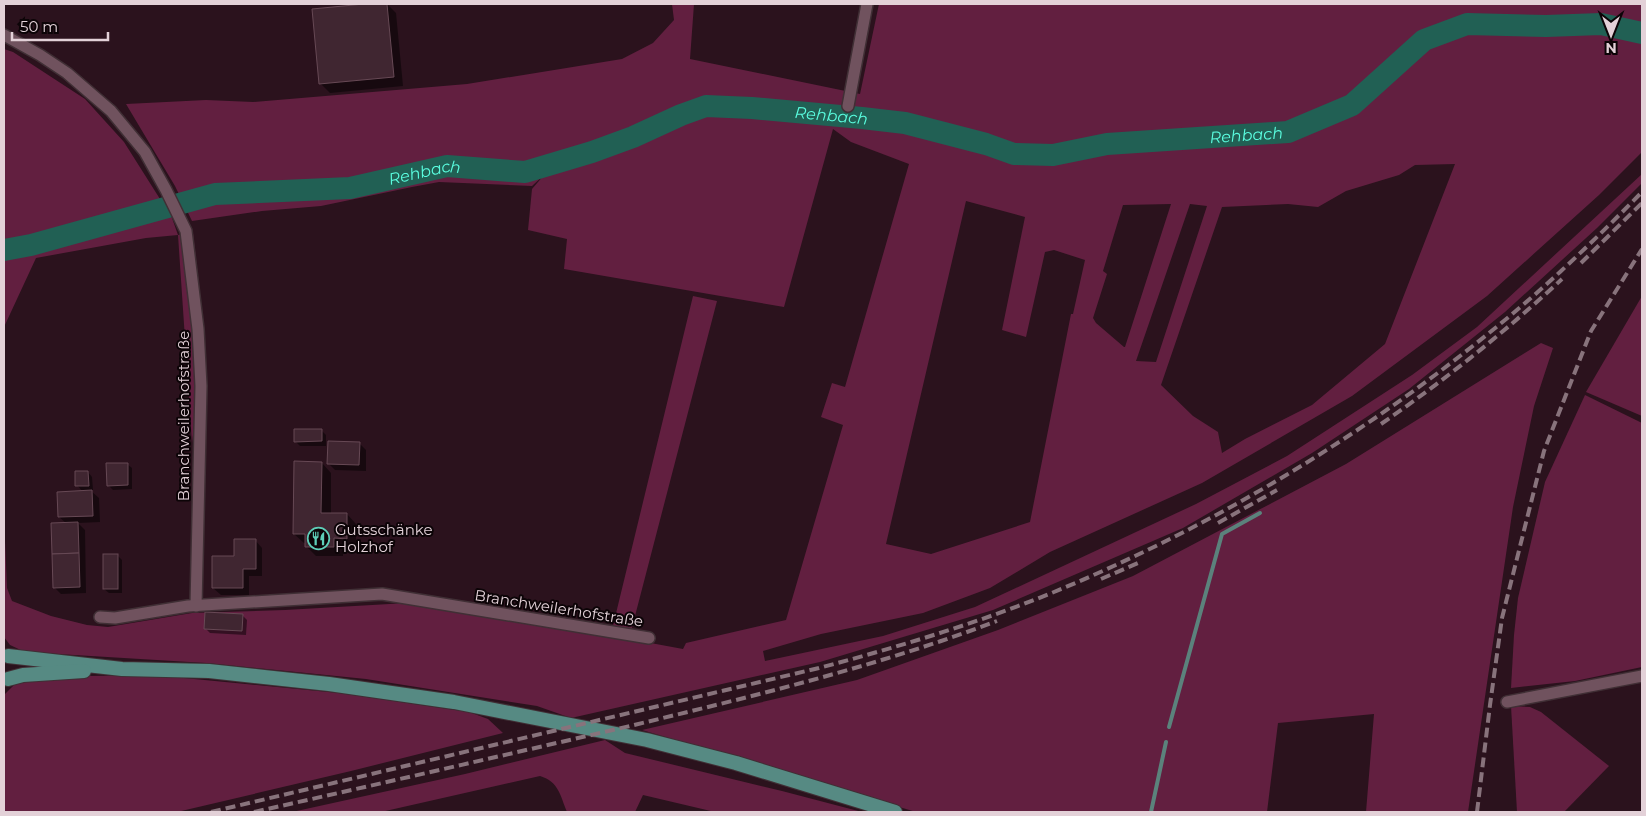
<svg xmlns="http://www.w3.org/2000/svg" width="1646" height="816" font-family="Montserrat,sans-serif">
	<rect width="100%" height="100%" fill="#2b121d"/>
	<g fill="#621f40" fill-rule="evenodd">
		<path d="M672,4H694L690,59L860,94L879,4H1642V152L1599,195L1487,296L1352,396L1202,483L1050,552L990,588L923,613L821,634L763,651L765,661L883,636L975,607L1196,504L1287,456L1412,375L1477,327L1642,174V183L1597,228L1505,312L1409,389L1312,453L1183,528L993,610L820,662L571,718L537,706L366,679L206,663L25,652L10,645L4,637V517L7,588L12,601L51,616L87,625L108,627L192,613L285,610L407,603L611,634L693,296L717,301L629,639L683,649L686,643L786,620L843,425L821,417L832,383L845,387L909,164L851,142L833,129L784,307L564,269L567,239L528,230L532,189L544,175L532,186L439,182L412,187L321,206L262,211L192,221L175,186L126,104L206,100L253,102L467,84L622,59L653,43L674,20ZM1455,164L1385,344L1312,405L1245,439L1222,453L1218,432L1193,416L1161,385L1222,207L1288,204L1318,207L1346,191L1399,175L1415,165ZM966,201L1025,217L1002,330L1026,337L1045,252L1054,250L1085,260L1073,314H1071L1030,522L931,554L886,544ZM1171,204L1125,347H1124L1096,323L1093,318L1107,274L1103,271L1123,205ZM1190,204L1207,206L1156,362L1136,361Z"/>
		<polygon points="4,49 13,52 85,99 124,142 172,218 178,235 193,233 205,337 192,443 178,235 146,238 36,258 4,327"/>
		<polygon points="1642,296 1642,416 1586,392"/>
		<polygon points="1541,343 1553,348 1534,406 1513,507 1468,812 1366,812 1374,714 1278,723 1267,812 916,812 642,730 857,680 998,630 1133,576 1346,464"/>
		<polygon points="1585,395 1642,423 1642,667 1575,681 1511,688 1514,635 1518,598 1545,482"/>
		<polygon points="153,675 339,693 469,712 488,719 503,733 351,771 177,812 4,812 4,695 14,685 23,680 87,676"/>
		<polygon points="1511,706 1530,707 1541,712 1609,766 1564,812 1517,812"/>
		<path d="M605,740L625,753L782,791L862,812H715L643,795L635,812H567C560,795 559,782 540,776L381,812H292L465,774Z"/>
	</g>
	<g fill="#0007">
		<polygon points="378,4 387,4 396,13 403,86 330,93 321,84 314,10"/>
		<polygon points="321,430 326,435 326,446 300,446 296,442"/>
		<polygon points="359,443 366,450 366,471 335,470 328,463"/>
		<polygon points="322,463 331,473 331,514 347,514 356,524 356,548 343,547 343,556 316,556 306,546 306,543 304,543 294,534"/>
		<polygon points="127,464 132,468 132,489 113,490 108,485"/>
		<polygon points="88,472 92,477 93,490 90,490 99,498 100,522 78,523 85,530 86,593 61,594 54,587 66,523 59,517 83,492 77,485"/>
		<polygon points="255,540 262,548 262,576 249,576 249,595 221,595 213,588 235,557"/>
		<polygon points="117,555 122,560 122,593 109,593 104,589"/>
		<polygon points="242,615 247,620 246,635 210,633 206,629"/>
	</g>
	<g fill="none" stroke-linecap="round" stroke-linejoin="round">
		<g stroke="#5b827c" stroke-width="4">
			<polyline points="1169,727 1222,534 1260,513"/>
			<polyline points="1151,812 1166,742"/>
		</g>
		<path stroke="#216054" stroke-width="22" id="s1" d="M4,250L31,245L215,194L350,188L447,166L525,172L592,152L633,137L681,115L706,106L752,108L862,118L905,123L986,144L1014,154L1053,155L1107,144L1288,132L1352,105L1424,40L1467,24L1546,26L1601,24L1642,33"/>
	</g>
	<g fill="#402631" stroke="#674955">
		<polygon points="364,4 387,4 394,77 319,84 312,9"/>
		<polygon points="294,429 322,429 322,441 294,442"/>
		<polygon points="328,441 360,442 359,465 327,464"/>
		<polygon points="294,461 322,462 321,513 347,513 347,539 334,538 334,547 305,547 305,534 293,534"/>
		<polygon points="106,463 128,463 128,485 107,486"/>
		<polygon points="75,471 88,471 89,486 75,486"/>
		<polygon points="92,490 93,516 58,517 57,492"/>
		<polygon points="78,522 79,553 52,554 51,523"/>
		<polygon points="234,539 256,539 256,569 243,569 243,588 212,588 212,556 234,556"/>
		<polygon points="79,553 80,587 53,588 52,554"/>
		<rect x="103" y="554" width="15" height="35"/>
		<polygon points="205,612 243,614 242,631 204,629"/>
	</g>
	<g fill="none" stroke-linecap="round" stroke-linejoin="round">
		<defs>
			<g id="minor">
				<polyline points="4,35 40,55 67,73 111,111 145,152 166,190 186,231 198,329 201,386 196,606"/>
				<polyline points="848,106 867,4"/>
				<polyline points="100,617 115,618 188,606 382,594 649,638"/>
				<polyline points="1507,702 1642,676"/>
			</g>
			<g id="primary">
				<polyline points="8,656 122,669 209,671 264,677 329,684 454,702 647,740 736,763 895,812"/>
				<polyline points="8,679 23,675 84,671"/>
			</g>
		</defs>
		<use href="#minor" stroke="#402f35" stroke-width="14"/>
		<use href="#primary" stroke="#402f35" stroke-width="16"/>
		<use href="#minor" stroke="#70525e" stroke-width="11"/>
		<use href="#primary" stroke="#568a83" stroke-width="14"/>
		<g stroke="#88737c" stroke-width="4" stroke-dasharray="10 5" stroke-linecap="butt">
			<polyline points="1581,263 1642,203"/>
			<path d="M1381,424C1445,380 1505,332 1562,279"/>
			<polyline points="1218,523 1277,490"/>
			<polyline points="1101,579 1138,563"/>
			<path d="M211,812L819,668C898,647 978,623 1054,592C1211,527 1357,440 1489,333C1543,290 1594,241 1642,192"/>
			<path d="M254,812C379,784 505,755 630,726C754,696 878,666 997,621"/>
			<polyline points="1477,812 1490,705 1502,618 1544,451 1591,331 1642,249"/>
		</g>
	</g>
	<defs>
		<symbol id="restaurant-ring" viewBox="-11 -11 22 22"><circle r="9.5" fill="#0c0407" stroke="#5eceb8" stroke-width="1.5"/><path d="M-5-6h1v4h1v-4h1v4h1v-4h1v5L-1.5 .5V6h-2V.5L-5-1ZM5-6V6H3V1.5H1.5Q1.5-4 5-6Z" fill="#5eceb8"/></symbol>
	</defs>
	<g fill-rule="evenodd">
		<use href="#restaurant-ring" x="306" y="526" width="25" height="25"/>
	</g>
	<g text-anchor="middle" dominant-baseline="central" stroke-width="4" stroke-linejoin="round" paint-order="stroke">
		<g font-size="15" fill="#e3d1d8" stroke="#0c0407">
			<text transform="translate(183 416) rotate(-90)">Branchweilerhofstraße</text>
			<text transform="translate(559 608) rotate(9)">Branchweilerhofstraße</text>
		</g>
		<g font-size="15" fill="#e3d1d8" stroke="#0c0407" text-anchor="start">
			<text x="335" y="529">Gutsschänke<tspan x="335" dy="17">Holzhof</tspan></text>
		</g>
		<g font-size="16" font-style="italic" fill="#5afddf" stroke="#0c0407">
			<text stroke="none"><textPath href="#s1" startOffset="850">Rehbach</textPath></text>
			<text stroke="none"><textPath href="#s1" startOffset="1271">Rehbach</textPath></text>
			<text stroke="none"><textPath href="#s1" startOffset="430">Rehbach</textPath></text>
		</g>
	</g>
	<rect width="1646" height="816" fill="none" stroke="#e3d1d8" stroke-width="10"/>
	<g transform="translate(1611 35) rotate(180)" stroke="#0c0407" stroke-width="4" paint-order="stroke">
	<path d="M0-4L9 19L0 12L-9 19Z" fill="#e3d1d8"/>
	<text y="-8" font-size="14" font-weight="bold" text-anchor="middle" fill="#e3d1d8">N</text>
	</g>
	<path d="M12 32v8h96v-8" fill="none" stroke="#e3d1d8" stroke-width="2.5"/>
	<text x="20" y="32" font-size="15" fill="#e3d1d8" stroke="#0c0407" stroke-width="4" paint-order="stroke">50 m</text>
</svg>
